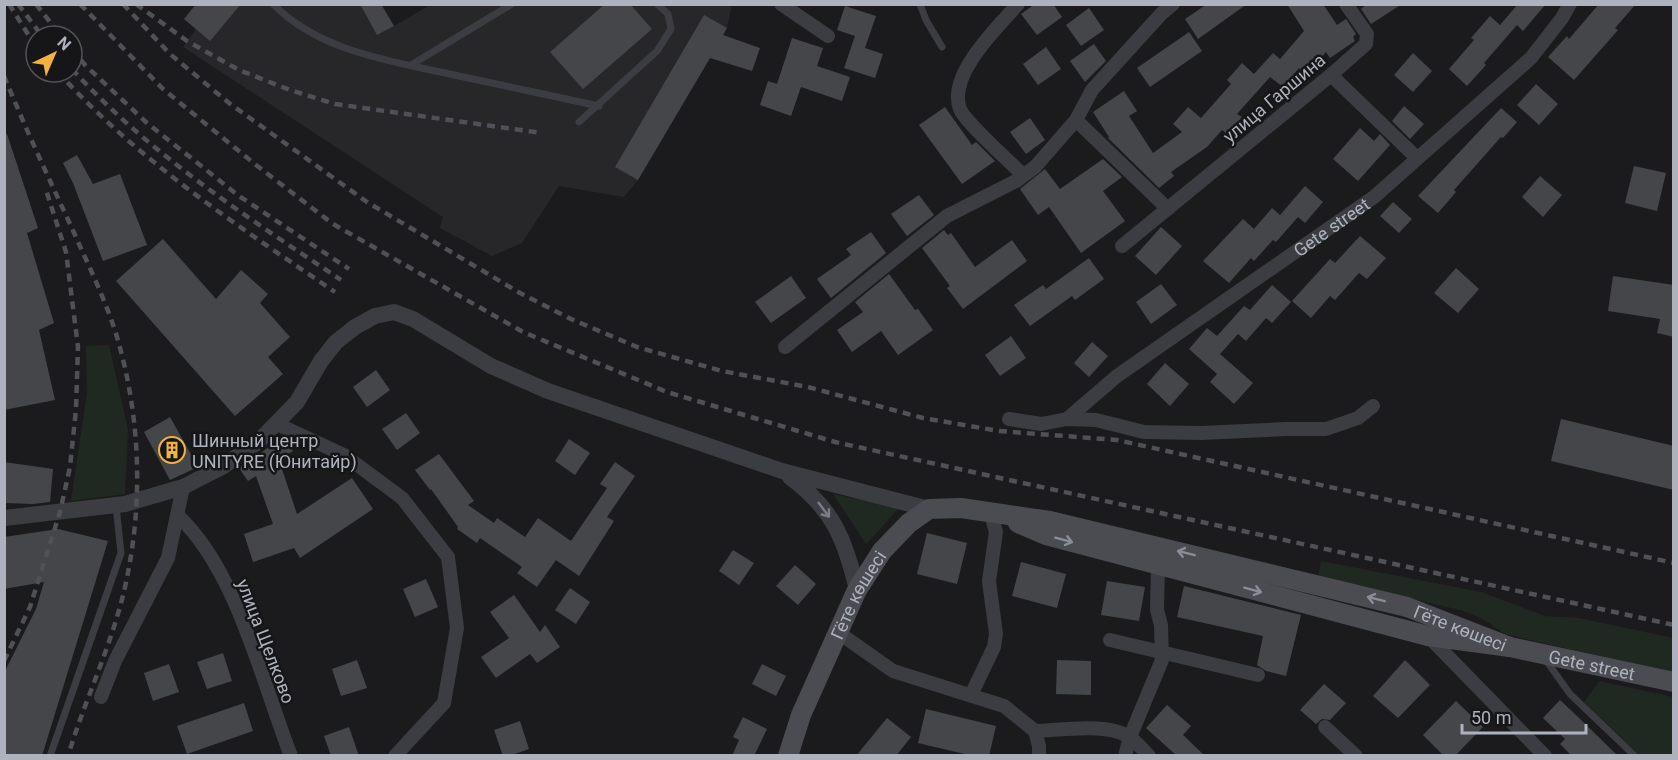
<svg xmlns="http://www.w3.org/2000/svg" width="1678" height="760" font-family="Roboto,sans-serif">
	<rect width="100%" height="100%" fill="#1b1b1d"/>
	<polygon fill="#27272a" points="196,5 381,5 394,26 430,5 732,5 727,28 638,180 624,197 559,186 522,243 492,256 440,228 443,217 183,47 196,29 184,19"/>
	<g fill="#202921">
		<polygon points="109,345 128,430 125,494 71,501 87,393 86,346"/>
		<polygon points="833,494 900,507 866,544"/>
		<polygon points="1321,561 1481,592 1545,616 1579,618 1673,638 1673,673 1505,634 1483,619 1464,611 1318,577"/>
		<polygon points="1599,681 1673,697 1673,755 1640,755 1584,702"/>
	</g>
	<g fill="#45464a">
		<polygon points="196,4 241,4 210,41 184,19"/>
		<polygon points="360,4 381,4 394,26 377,35"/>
		<polygon points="605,4 630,4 652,29 583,89 550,52"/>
		<polygon points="1035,4 1053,4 1062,17 1037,35 1021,14"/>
		<polygon points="1207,4 1247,4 1198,39 1185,19"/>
		<polygon points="1287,4 1323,4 1337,25 1346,19 1356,34 1353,37 1355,41 1330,58 1326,52 1306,75 1299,68 1283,87 1270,77 1237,114 1242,117 1227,134 1222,130 1207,147 1171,172 1174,176 1159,188 1108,138 1109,137 1093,112 1124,91 1137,111 1129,116 1153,153 1182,132 1173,124 1188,107 1201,118 1231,84 1227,80 1242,63 1254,74 1273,53 1280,59 1304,31"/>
		<polygon points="1367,4 1402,4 1371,24 1361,9"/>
		<polygon points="1518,4 1546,4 1523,31 1517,25 1484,63 1486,65 1467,86 1449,69 1474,40 1471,38 1490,16 1500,25"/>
		<polygon points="1599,4 1636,4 1615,28 1618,30 1574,80 1548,57 1567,36 1569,39"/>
		<polygon points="845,6 876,16 865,48 883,54 875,78 844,68 855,36 837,30"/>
		<polygon points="1089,8 1104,30 1081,46 1066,25"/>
		<polygon points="704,15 727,28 723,35 760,48 752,71 710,58 638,180 615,167"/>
		<polygon points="1189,32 1202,51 1150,87 1137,68"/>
		<polygon points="792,38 823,48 817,66 850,77 842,101 801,87 791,116 760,105 768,81 777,84"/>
		<polygon points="1094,44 1106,61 1085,82 1070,61"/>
		<polygon points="1046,47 1061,69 1038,85 1023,64"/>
		<polygon points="1413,53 1432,71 1413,92 1394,75"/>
		<polygon points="1536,84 1558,104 1539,125 1517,105"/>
		<polygon points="1404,106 1424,124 1410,139 1392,121"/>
		<polygon points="945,107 972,145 976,142 995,161 962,184 919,125"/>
		<polygon points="1501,108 1517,122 1503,138 1501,137 1454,190 1456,192 1438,213 1418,196"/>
		<polygon points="1030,118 1045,140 1026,154 1010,132"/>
		<polygon points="1360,128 1374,141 1380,134 1390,145 1358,181 1333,159"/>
		<polygon points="7,134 38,228 27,233 54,323 39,330 55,400 4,410 4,135"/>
		<polygon points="77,155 93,184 120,174 147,245 103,261 73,183 63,163"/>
		<polygon points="1103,159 1122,177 1103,191 1125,221 1081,253 1049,207 1038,215 1020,189 1045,169 1060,189"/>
		<polygon points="1634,166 1666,173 1657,211 1625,203"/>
		<polygon points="1540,176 1562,195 1543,217 1522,197"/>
		<polygon points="1305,186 1323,202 1305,223 1298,217 1276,242 1273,240 1254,261 1251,258 1229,283 1203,261 1243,219 1254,229 1272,208 1280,215"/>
		<polygon points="919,195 934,215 907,236 891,214"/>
		<polygon points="1393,202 1412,219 1399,233 1380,216"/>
		<polygon points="1161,227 1182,246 1156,275 1135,256"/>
		<polygon points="944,230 948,235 951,233 975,267 1012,240 1027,261 963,309 947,288 950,286 922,248"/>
		<polygon points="871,232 886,253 831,298 817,279 851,255 846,249"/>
		<polygon points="1360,236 1386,258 1367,279 1359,273 1335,300 1330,296 1311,318 1292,301 1330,259 1335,263"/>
		<polygon points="163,239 216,299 241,270 268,294 260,303 290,337 268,357 283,374 235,416 116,281"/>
		<polygon points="1089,258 1104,279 1075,300 1072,296 1030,326 1014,305 1043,285 1046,289"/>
		<polygon points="1456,268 1479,289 1458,313 1434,293"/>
		<polygon points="889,274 915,310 918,309 933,330 898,355 881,331 852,352 837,330 863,312 855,302"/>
		<polygon points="791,276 806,298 771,323 755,302"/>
		<polygon points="1613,276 1674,285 1674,337 1657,333 1660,319 1608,311"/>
		<polygon points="1161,284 1177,305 1151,324 1136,302"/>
		<polygon points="1272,285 1291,302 1272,323 1266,318 1246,341 1238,334 1220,354 1253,383 1234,404 1210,382 1217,374 1189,349 1207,328 1217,336 1244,306 1250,310"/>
		<polygon points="1011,336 1026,358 1000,376 985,355"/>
		<polygon points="1092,342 1108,356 1089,377 1074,363"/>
		<polygon points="1165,363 1189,384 1170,406 1147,384"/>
		<polygon points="376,370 390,390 367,407 353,387"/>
		<polygon points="406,413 420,433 397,450 382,429"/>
		<polygon points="170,417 198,467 170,480 144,432"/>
		<polygon points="1561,419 1674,446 1674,490 1551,461"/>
		<polygon points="283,437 293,451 279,460 297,514 352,478 373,509 300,558 294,548 253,562 244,534 273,524 256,476 248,481 239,468"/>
		<polygon points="569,439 590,453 575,475 555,461"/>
		<polygon points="439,454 474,501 468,505 494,523 497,518 525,537 538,518 571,541 607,488 600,484 615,462 635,476 607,517 614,521 579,576 556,560 537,587 517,573 522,567 480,538 477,543 457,529 458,527 431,489 430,490 415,470"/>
		<polygon points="4,462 53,469 50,502 33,504 4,503"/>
		<polygon points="58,529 108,541 42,756 4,756 4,673 36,609 44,582 4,589 4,537"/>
		<polygon points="927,533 967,543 957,584 917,574"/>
		<polygon points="733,550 754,563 739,585 719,571"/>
		<polygon points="1021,562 1066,574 1057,608 1012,596"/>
		<polygon points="795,565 816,584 798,605 776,586"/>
		<polygon points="426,579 438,607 415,617 403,589"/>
		<polygon points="1107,581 1145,587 1139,621 1101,615"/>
		<polygon points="1184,586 1301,615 1286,676 1266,671 1257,665 1263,636 1177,617"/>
		<polygon points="570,588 590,602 576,624 555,610"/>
		<polygon points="514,595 540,632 545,625 560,647 537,663 530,654 496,678 481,657 509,638 490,612"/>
		<polygon points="223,653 232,681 207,689 197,662"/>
		<polygon points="357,660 367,688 341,696 332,669"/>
		<polygon points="1057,660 1091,661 1091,695 1056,694"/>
		<polygon points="1405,660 1430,685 1398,718 1373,696"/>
		<polygon points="169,664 179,692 153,701 144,673"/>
		<polygon points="762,664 786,676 776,696 752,684"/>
		<polygon points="1324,684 1346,703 1330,720 1322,719 1316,724 1300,710"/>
		<polygon points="1560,700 1576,715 1618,756 1572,756 1560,744 1565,739 1543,718"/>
		<polygon points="1456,701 1483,727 1455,756 1444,756 1423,735"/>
		<polygon points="244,703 253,731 187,754 177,726"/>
		<polygon points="1167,705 1191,726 1183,735 1205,756 1177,756 1146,728"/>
		<polygon points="926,709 996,726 989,756 973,756 918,743"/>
		<polygon points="743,717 767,729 754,756 732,756 739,740 733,737"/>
		<polygon points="887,718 911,737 896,756 856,756"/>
		<polygon points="520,721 529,749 509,756 503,756 494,730"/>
		<polygon points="349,727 359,756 331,756 324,736"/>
	</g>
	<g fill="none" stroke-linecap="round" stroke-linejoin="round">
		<g stroke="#3c3d42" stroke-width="7">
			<path d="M273,4C321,53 396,62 459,76C506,86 552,96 599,106"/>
			<polyline points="920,4 926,20 942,47"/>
			<polyline points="411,65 512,4"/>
			<polyline points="579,122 657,51 671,29 668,14 657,4"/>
			<polyline points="1545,659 1570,694 1635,756"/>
			<polyline points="50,756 121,553 116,506"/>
		</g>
		<g stroke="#3c3d42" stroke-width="14">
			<polyline points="781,4 828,36"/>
			<path d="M1018,4C997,28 947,75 960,109C965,122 1010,162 1023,175"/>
			<polyline points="1331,75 1417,158"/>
			<polyline points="1076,120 1168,209"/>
			<polyline points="1122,246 1331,75 1366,44 1367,34 1346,4"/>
			<polyline points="785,347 947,216 1016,181 1035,167 1076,120 1092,90 1162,13 1173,4"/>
			<polyline points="1009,419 1041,424 1067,419 1096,420 1144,432 1201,433 1286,429 1326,429 1358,418 1373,406"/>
			<path id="s1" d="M1067,419L1117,376L1374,197L1531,58L1562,18L1570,4"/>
			<polyline points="277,424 344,455 402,498 448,557 457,628 444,703 395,756"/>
			<path d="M177,515C236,568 262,682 291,756"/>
			<path d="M839,633L893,671L1004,706L1035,731C1061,730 1105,723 1128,736C1136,741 1142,749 1149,756"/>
			<polyline points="1428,636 1545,756"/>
			<polyline points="1110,640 1258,675"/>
			<polyline points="971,695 994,647 996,634 989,581 996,532 990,511"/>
			<polyline points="101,697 115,661 168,558 183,487"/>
			<polyline points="1325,727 1356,756"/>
			<polyline points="1035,731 1039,746 1039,756"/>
			<polyline points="1125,756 1130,737 1162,660 1161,625 1157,610 1158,564"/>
		</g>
		<g stroke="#3c3d42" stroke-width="16">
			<path d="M790,477C833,509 845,539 857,590"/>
			<polyline points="4,518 125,504 183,487 222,467 259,441 297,402 321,361 336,342 355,327 375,316 394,312 413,319 491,366 548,391 782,471 929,509"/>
		</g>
		<g stroke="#4a4c52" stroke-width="20">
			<path id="s2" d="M1018,523L1046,535L1428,636L1510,647L1674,682"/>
			<path id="s3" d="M788,756L801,715L857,590L882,551L909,523L929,509L961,508L1050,521L1407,607L1510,647"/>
		</g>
		<g stroke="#4f5157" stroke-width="4.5" stroke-dasharray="8 6" stroke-linecap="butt">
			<polyline points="9,4 36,47"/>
			<polyline points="18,4 42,36"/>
			<polyline points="36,4 61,36"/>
			<polyline points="80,4 163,89 256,165 333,224 523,332 667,392 835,442 1674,625"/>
			<polyline points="123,4 170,54 229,103 367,202 520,293 571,319 637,347 722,371 808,387 923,418 999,431 1117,440 1674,563"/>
			<polyline points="136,4 187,41 239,70 290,90 335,104 542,133"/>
			<polyline points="72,49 85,65 147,123 239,196 349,269"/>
			<path d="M72,69C149,154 247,217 341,280"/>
			<path d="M58,72C137,160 238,226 335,292"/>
			<path d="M4,76C25,127 48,177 71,226C88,265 108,304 119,344C141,423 143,507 125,587C112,645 85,699 68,756"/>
			<polyline points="4,661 30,607 60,512 70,467 76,409 78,347 66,252 46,190"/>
		</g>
	</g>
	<defs><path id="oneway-shaft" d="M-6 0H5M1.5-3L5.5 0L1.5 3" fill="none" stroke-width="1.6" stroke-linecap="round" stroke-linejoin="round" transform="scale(1.5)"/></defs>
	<use stroke="#7a7d86" href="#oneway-shaft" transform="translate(824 510) rotate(53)"/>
	<g stroke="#8a8e98">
		<use href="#oneway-shaft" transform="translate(1064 540) rotate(15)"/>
		<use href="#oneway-shaft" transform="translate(1186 553) rotate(-166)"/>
		<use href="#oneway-shaft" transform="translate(1253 590) rotate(15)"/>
		<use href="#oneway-shaft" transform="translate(1376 599) rotate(-166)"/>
	</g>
	<defs>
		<symbol id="building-ring" viewBox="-11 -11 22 22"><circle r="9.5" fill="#161618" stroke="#f3b23d" stroke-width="1.5"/><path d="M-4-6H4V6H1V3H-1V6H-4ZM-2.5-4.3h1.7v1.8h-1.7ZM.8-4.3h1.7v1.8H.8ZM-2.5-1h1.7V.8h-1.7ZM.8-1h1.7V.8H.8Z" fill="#f3b23d"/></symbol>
	</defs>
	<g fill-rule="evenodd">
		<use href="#building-ring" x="157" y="435" width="30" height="30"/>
	</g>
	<g text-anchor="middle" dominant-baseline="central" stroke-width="5" stroke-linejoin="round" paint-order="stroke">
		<g font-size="18" fill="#adb2bd" stroke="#161618">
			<text transform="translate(1274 98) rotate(-40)">улица Гаршина</text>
			<text stroke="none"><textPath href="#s1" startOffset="327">Gete street</textPath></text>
			<text stroke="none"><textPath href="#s3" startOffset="176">Гёте көшесі</textPath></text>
			<text stroke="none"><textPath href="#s3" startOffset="836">Гёте көшесі</textPath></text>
			<text transform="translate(266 641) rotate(69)">улица Щелково</text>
			<text stroke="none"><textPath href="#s2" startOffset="592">Gete street</textPath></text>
		</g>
		<g font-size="18" fill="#adb2bd" stroke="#161618" text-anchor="start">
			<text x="192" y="440">Шинный центр<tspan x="192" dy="21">UNITYRE (Юнитайр)</tspan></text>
		</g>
	</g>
	<rect width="1678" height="760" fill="none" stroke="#adb2bd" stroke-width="12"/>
	<g transform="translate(54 54) rotate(44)"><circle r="28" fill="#161618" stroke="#52545a" stroke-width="1.5"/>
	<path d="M0-4.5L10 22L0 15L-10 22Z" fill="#f3b23d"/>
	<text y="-9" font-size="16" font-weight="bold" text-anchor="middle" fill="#adb2bd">N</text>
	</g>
	<path d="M1462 724v9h124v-9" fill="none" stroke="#adb2bd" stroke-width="3"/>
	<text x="1471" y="724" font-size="18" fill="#adb2bd" stroke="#161618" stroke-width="4.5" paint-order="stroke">50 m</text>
</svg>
